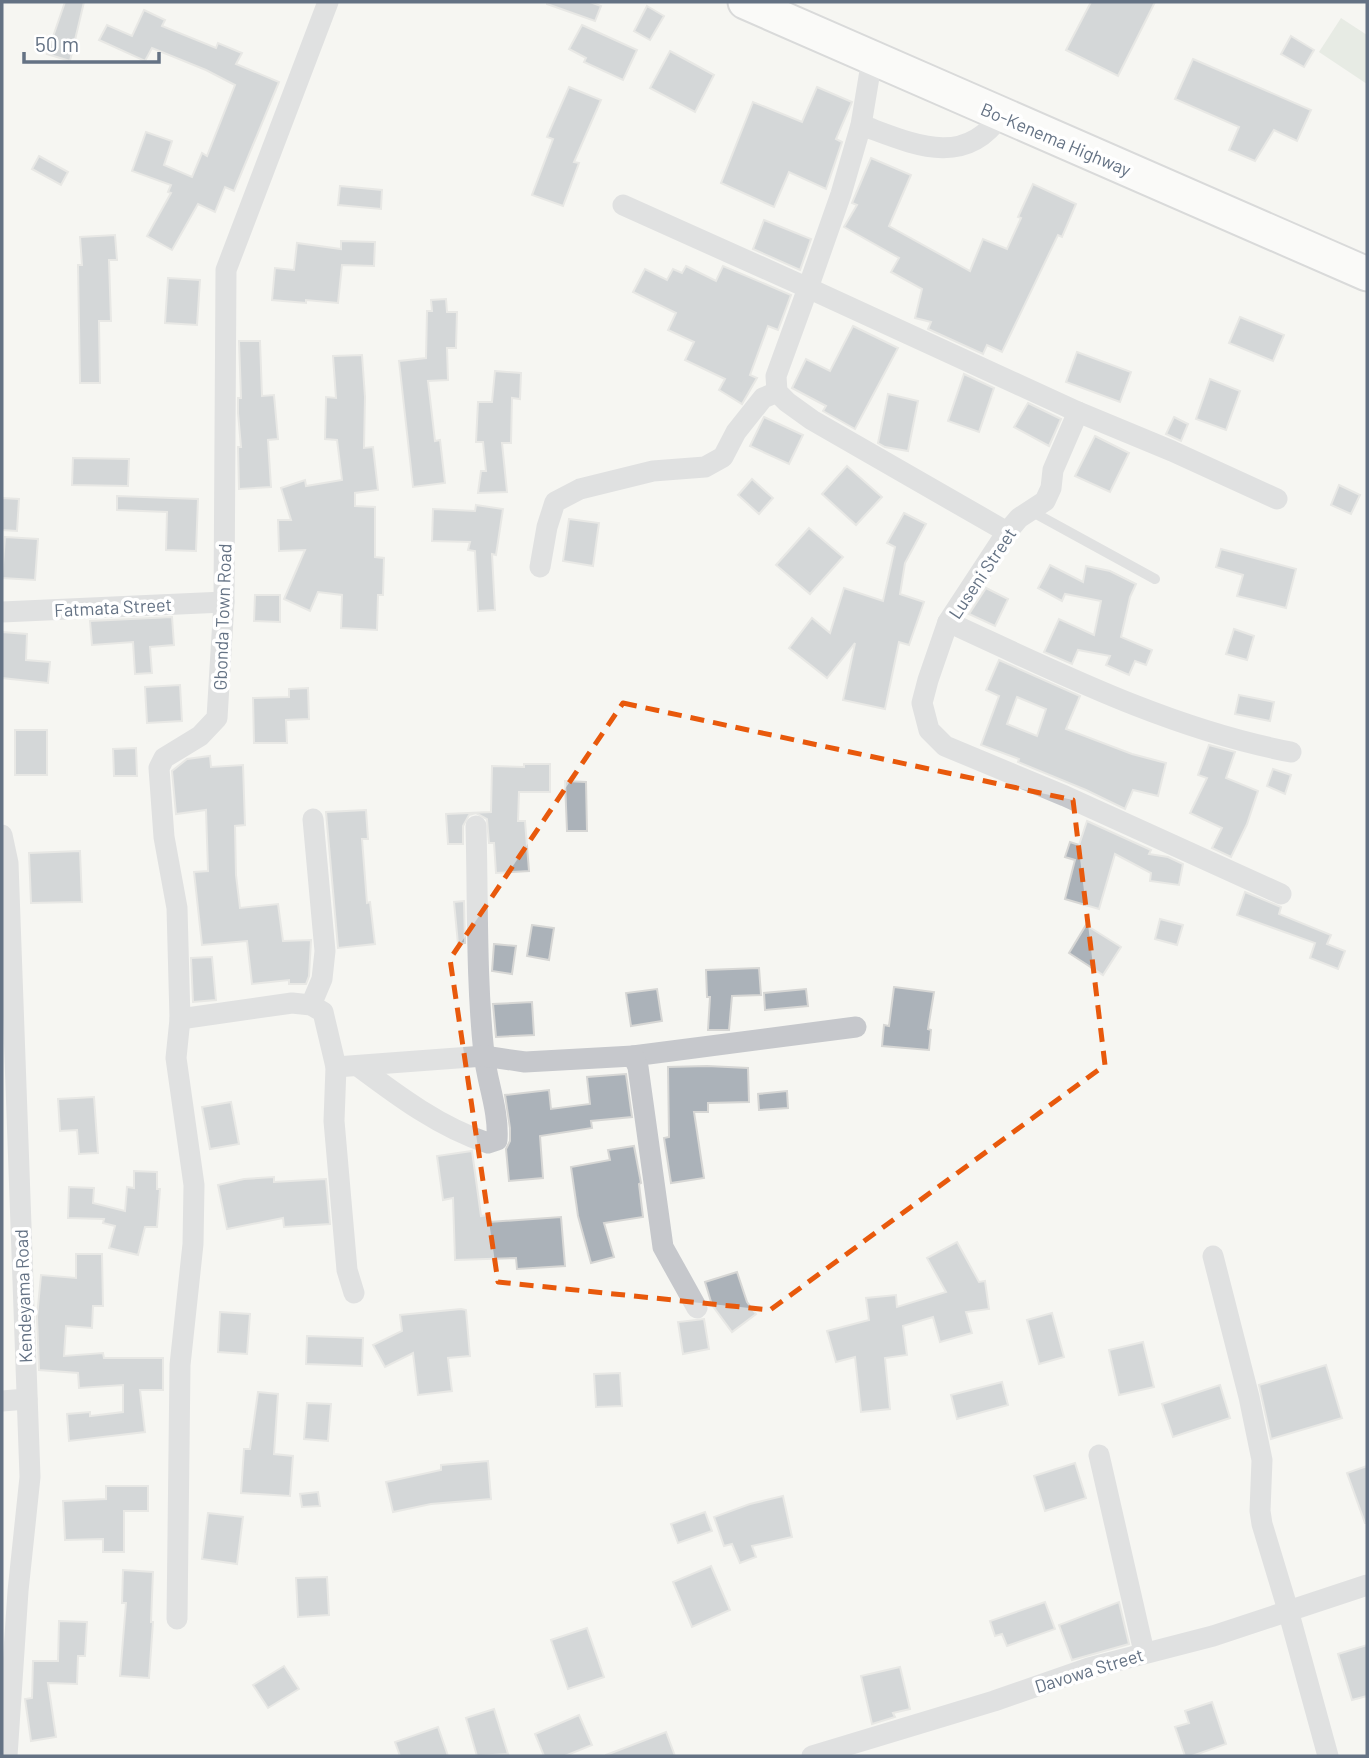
<svg xmlns="http://www.w3.org/2000/svg" width="1369" height="1758" font-family="Barlow,sans-serif">
	<rect width="100%" height="100%" fill="#f6f6f2"/>
	<polygon fill="#d6ddd3" points="1341,18 1367,35 1367,84 1319,52"/>
	<g fill="#abb2b9" stroke="#d7d7d5" stroke-width="2" fill-rule="evenodd">
		<polygon points="65,2 84,2 70,61 47,54"/>
		<polygon points="547,2 590,2 601,6 595,21 547,4"/>
		<polygon points="1091,2 1155,2 1118,76 1066,50"/>
		<polygon points="647,6 664,16 650,40 634,31"/>
		<polygon points="144,10 165,20 162,26 216,48 218,43 242,53 236,64 279,82 234,191 225,187 215,212 198,204 172,250 147,236 171,193 168,192 171,185 132,171 146,132 172,141 164,165 192,177 202,153 207,156 235,85 206,70 152,48 145,61 99,40 107,25 132,36"/>
		<polygon points="582,25 637,50 623,80 584,62 586,58 569,49"/>
		<polygon points="1291,36 1314,50 1304,67 1281,54"/>
		<polygon points="670,51 714,75 695,112 650,88"/>
		<polygon points="1193,59 1311,110 1297,141 1274,130 1255,161 1229,150 1239,127 1175,99"/>
		<polygon points="569,87 601,100 574,162 579,163 563,206 532,195 553,139 547,137"/>
		<polygon points="817,87 852,102 836,139 842,142 826,189 789,172 774,207 721,183 753,102 802,122"/>
		<polygon points="39,156 68,172 61,185 32,169"/>
		<polygon points="871,158 911,175 889,226 970,271 983,239 1007,249 1021,218 1018,217 1033,184 1076,204 1062,237 1058,235 1002,352 987,345 983,354 928,329 931,322 915,318 922,289 891,272 899,258 844,227 857,205 852,203"/>
		<polygon points="340,186 382,190 381,209 338,205"/>
		<polygon points="764,220 811,239 800,270 753,249"/>
		<polygon points="115,235 117,260 109,260 111,321 99,321 100,383 80,383 78,265 82,265 80,237"/>
		<polygon points="341,241 375,242 374,266 342,265 338,303 306,300 306,303 272,300 275,268 294,270 297,243 341,249"/>
		<polygon points="686,266 716,281 723,266 791,295 778,330 768,326 750,375 757,378 742,404 719,390 725,379 685,360 694,342 668,330 676,313 633,292 645,269 667,280 673,269 682,273"/>
		<polygon points="168,278 200,280 197,325 165,323"/>
		<polygon points="446,299 447,312 457,312 456,348 447,348 448,380 428,381 435,441 440,440 445,483 413,487 399,361 426,358 427,311 432,311 431,300"/>
		<polygon points="1240,317 1284,335 1273,361 1229,343"/>
		<polygon points="853,326 898,348 855,429 823,411 826,406 792,388 806,359 830,371"/>
		<polygon points="239,341 260,341 262,396 274,395 278,439 268,440 271,487 239,489 238,447 241,447 238,413 238,398 241,398"/>
		<polygon points="1077,352 1131,372 1120,402 1066,382"/>
		<polygon points="362,355 365,397 364,448 373,447 378,490 355,493 355,506 375,507 375,557 384,558 383,595 378,595 377,630 341,628 342,595 318,592 310,611 284,599 305,550 279,551 278,520 291,520 281,488 305,480 306,486 342,480 337,440 325,439 326,397 336,398 333,356"/>
		<polygon points="495,371 521,373 520,399 512,398 511,443 502,443 507,492 478,493 481,471 486,471 483,442 476,442 478,402 492,402"/>
		<polygon points="964,374 994,388 979,432 948,421"/>
		<polygon points="1210,379 1240,391 1226,430 1196,419"/>
		<polygon points="888,394 918,401 908,451 885,447 878,443"/>
		<polygon points="1028,403 1061,419 1049,446 1014,427"/>
		<polygon points="764,417 803,435 789,464 750,446"/>
		<polygon points="1174,417 1188,424 1181,441 1166,434"/>
		<polygon points="1095,436 1129,453 1110,492 1075,476"/>
		<polygon points="73,458 129,459 128,486 72,485"/>
		<polygon points="847,466 882,497 856,525 822,494"/>
		<polygon points="752,479 773,498 759,514 738,495"/>
		<polygon points="1339,485 1360,495 1351,514 1331,505"/>
		<polygon points="117,496 198,499 196,551 166,550 167,512 117,510"/>
		<polygon points="2,498 19,499 17,531 2,530"/>
		<polygon points="476,505 503,509 496,555 492,554 495,610 478,611 475,551 468,550 470,542 432,541 433,509 475,511"/>
		<polygon points="904,513 926,524 905,563 900,594 924,602 909,645 899,642 885,709 843,700 855,643 827,678 789,648 812,618 830,633 844,588 883,601 895,547 887,543"/>
		<polygon points="569,519 599,523 593,566 563,561"/>
		<polygon points="809,528 843,557 810,594 776,565"/>
		<polygon points="5,537 38,539 35,580 2,578"/>
		<polygon points="1221,549 1296,569 1286,608 1237,596 1243,575 1216,567"/>
		<polygon points="1050,565 1083,582 1086,566 1110,571 1136,584 1130,597 1121,637 1152,650 1146,665 1135,661 1129,675 1106,665 1110,656 1078,650 1072,664 1044,652 1059,619 1094,635 1101,601 1065,594 1062,601 1038,588"/>
		<polygon points="986,588 1008,599 995,626 969,614"/>
		<polygon points="255,595 280,595 280,622 254,621"/>
		<polygon points="172,617 174,645 150,647 152,673 135,674 133,642 92,645 90,621"/>
		<polygon points="1234,629 1254,636 1247,660 1226,654"/>
		<polygon points="2,632 27,634 26,660 50,662 48,683 2,678"/>
		<path d="M999,660L1080,696L1066,729L1132,754L1166,763L1158,796L1133,790L1125,809L1086,790L1018,762L1019,759L981,745L999,696L986,690ZM1017,697L1046,709L1037,736L1007,724Z"/>
		<polygon points="180,685 182,721 147,723 145,687"/>
		<polygon points="308,688 309,719 286,720 287,743 254,743 253,698 289,697 289,689"/>
		<polygon points="1239,695 1274,702 1270,721 1235,714"/>
		<rect x="15" y="730" width="32" height="45"/>
		<polygon points="1209,745 1235,752 1226,778 1258,791 1247,824 1231,857 1212,848 1222,828 1190,813 1207,778 1198,775"/>
		<polygon points="136,748 137,776 114,776 113,749"/>
		<polygon points="210,756 211,767 243,765 245,825 235,826 236,875 240,908 278,904 283,941 311,940 309,976 306,984 289,984 289,980 252,984 247,941 202,945 194,872 208,871 206,810 176,814 172,771 187,759"/>
		<polygon points="524,764 550,764 550,792 519,792 518,821 525,821 529,871 496,873 494,843 489,843 487,819 476,813 469,815 463,826 463,844 448,844 446,814 491,812 492,766 524,767"/>
		<polygon points="1273,769 1291,775 1285,794 1267,786"/>
		<polygon points="565,781 586,782 587,831 567,831"/>
		<polygon points="366,810 368,839 362,839 367,903 370,902 375,944 338,948 326,812"/>
		<polygon points="1087,821 1151,850 1149,854 1168,857 1183,864 1179,885 1150,881 1151,873 1115,854 1099,909 1065,899 1075,860 1065,857 1070,842 1079,845"/>
		<polygon points="80,851 82,902 31,903 29,853"/>
		<polygon points="1245,892 1281,907 1279,914 1331,935 1327,944 1345,951 1338,969 1310,958 1315,943 1237,915"/>
		<polygon points="464,901 465,943 458,944 454,902"/>
		<polygon points="1160,919 1183,925 1177,945 1155,939"/>
		<polygon points="532,925 554,928 549,960 527,956"/>
		<polygon points="1086,925 1121,947 1103,975 1069,953"/>
		<polygon points="494,944 516,946 512,974 492,971"/>
		<polygon points="212,957 216,1000 193,1002 191,958"/>
		<polygon points="759,968 761,995 732,996 729,1030 708,1030 710,997 707,997 706,970"/>
		<polygon points="894,987 934,992 928,1029 931,1030 929,1050 882,1046 884,1025 889,1026"/>
		<polygon points="657,989 662,1021 631,1026 626,993"/>
		<polygon points="806,989 808,1006 765,1010 764,993"/>
		<polygon points="532,1002 534,1035 496,1037 493,1004"/>
		<polygon points="707,1066 748,1068 749,1102 708,1103 708,1112 694,1112 704,1178 671,1183 664,1138 669,1137 668,1067"/>
		<polygon points="626,1074 632,1117 591,1121 592,1128 540,1136 543,1178 509,1181 506,1149 510,1141 510,1128 505,1095 549,1090 551,1109 590,1104 587,1077"/>
		<polygon points="787,1091 788,1108 759,1110 758,1094"/>
		<polygon points="94,1097 98,1153 79,1154 77,1130 60,1131 58,1099"/>
		<polygon points="231,1102 239,1144 210,1149 202,1107"/>
		<polygon points="634,1146 641,1183 639,1184 643,1217 604,1223 614,1257 591,1263 578,1216 571,1167 610,1160 608,1150"/>
		<polygon points="472,1151 481,1216 488,1215 489,1222 561,1217 565,1266 517,1269 516,1258 455,1260 453,1198 443,1200 437,1156"/>
		<polygon points="134,1171 157,1172 157,1189 160,1189 157,1227 145,1227 138,1255 109,1248 115,1226 103,1223 104,1219 68,1218 69,1187 94,1188 93,1203 125,1211 127,1187 134,1188"/>
		<polygon points="274,1177 274,1182 326,1179 330,1224 284,1227 283,1218 227,1229 218,1185 244,1179"/>
		<polygon points="957,1242 979,1282 985,1281 989,1309 966,1312 972,1333 940,1342 933,1317 903,1326 907,1355 885,1358 890,1409 861,1412 855,1357 836,1362 827,1331 869,1320 866,1298 896,1295 897,1307 946,1292 927,1258"/>
		<polygon points="76,1254 102,1254 103,1306 93,1306 92,1328 66,1326 64,1356 103,1353 104,1358 163,1358 163,1390 140,1390 145,1432 69,1441 67,1414 90,1412 90,1416 123,1412 123,1385 79,1388 78,1373 39,1370 37,1317 41,1275 76,1278"/>
		<polygon points="737,1272 747,1302 756,1314 732,1332 712,1305 705,1282"/>
		<polygon points="461,1309 466,1310 470,1356 448,1358 452,1391 418,1395 413,1353 385,1367 373,1345 402,1331 400,1315"/>
		<polygon points="220,1312 250,1314 247,1354 218,1352"/>
		<polygon points="1052,1313 1064,1357 1039,1364 1027,1320"/>
		<polygon points="704,1319 709,1349 683,1354 678,1322"/>
		<polygon points="307,1336 363,1338 362,1366 306,1364"/>
		<polygon points="1143,1342 1154,1387 1119,1395 1109,1350"/>
		<polygon points="1326,1365 1342,1418 1271,1439 1259,1385"/>
		<polygon points="620,1373 622,1406 596,1407 594,1374"/>
		<polygon points="1002,1382 1008,1405 957,1419 951,1395"/>
		<polygon points="1220,1385 1230,1418 1173,1437 1162,1404"/>
		<polygon points="258,1392 278,1394 274,1454 293,1456 290,1496 241,1493 244,1449 250,1449"/>
		<polygon points="307,1403 331,1404 328,1441 304,1439"/>
		<polygon points="488,1461 491,1499 431,1504 393,1512 386,1482 441,1470 441,1465"/>
		<polygon points="1075,1463 1086,1498 1045,1511 1034,1476"/>
		<polygon points="1367,1466 1367,1523 1365,1523 1347,1473"/>
		<polygon points="106,1486 148,1486 148,1511 124,1511 124,1552 103,1552 103,1539 65,1540 63,1501 106,1499"/>
		<polygon points="318,1492 320,1506 302,1507 300,1494"/>
		<polygon points="783,1496 792,1537 752,1546 756,1557 740,1563 732,1544 724,1546 714,1517 750,1504"/>
		<polygon points="705,1512 712,1531 678,1543 671,1524"/>
		<polygon points="208,1513 243,1517 237,1564 202,1559"/>
		<polygon points="711,1566 730,1610 692,1627 673,1582"/>
		<polygon points="123,1570 153,1572 151,1622 153,1622 149,1678 120,1676 126,1603 122,1603"/>
		<polygon points="327,1577 329,1615 298,1617 296,1578"/>
		<polygon points="1045,1602 1055,1629 1007,1646 1002,1634 995,1636 990,1621"/>
		<polygon points="1119,1602 1129,1644 1072,1660 1059,1625"/>
		<polygon points="59,1621 87,1622 85,1656 78,1656 77,1684 48,1683 56,1737 31,1741 25,1699 32,1698 33,1661 58,1661"/>
		<polygon points="587,1628 604,1677 568,1689 551,1640"/>
		<polygon points="1367,1645 1367,1696 1352,1700 1338,1654"/>
		<polygon points="284,1666 299,1689 268,1708 253,1685"/>
		<polygon points="900,1667 910,1709 893,1713 895,1717 872,1724 861,1676"/>
		<polygon points="1212,1702 1226,1744 1192,1756 1185,1756 1175,1727 1189,1723 1185,1711"/>
		<polygon points="494,1709 508,1754 477,1756 466,1718"/>
		<polygon points="579,1715 592,1745 565,1756 544,1756 535,1734"/>
		<polygon points="438,1727 448,1756 400,1756 395,1742"/>
		<polygon points="666,1732 675,1756 606,1756 606,1755"/>
	</g>
	<g fill="none" stroke-linecap="round" stroke-linejoin="round">
		<defs>
			<polyline id="trunk" points="745,2 1367,274"/>
		</defs>
		<use href="#trunk" stroke="#b6b8bc" stroke-width="37"/>
		<polyline stroke="#c6c8cc" stroke-width="10" points="1031,511 1155,579"/>
		<g stroke="#c6c8cc" stroke-width="21">
			<polyline points="328,2 226,270 224,602 217,718 200,736 164,758 159,768 164,837 177,908 180,1019 292,1003 311,1005 323,1012 336,1067 334,1121 347,1270 354,1293"/>
			<polyline points="872,59 861,125 841,194 808,288 1078,412 1053,470 1051,488 1045,501 1019,518 1007,532 948,622 928,680 922,703 929,730 945,746 1065,796 1281,894"/>
			<path d="M861,125C911,143 964,170 1001,115"/>
			<polyline points="623,205 808,288 776,376 777,392 787,402 812,420 1007,532"/>
			<polyline points="1078,412 1172,451 1277,499"/>
			<polyline points="540,567 547,527 555,502 580,489 653,471 705,467 723,457 736,432 763,398 777,392"/>
			<polyline points="2,612 224,602"/>
			<path d="M948,622C1059,673 1170,729 1291,752"/>
			<polyline points="2,835 8,863 30,1477 18,1591 7,1756"/>
			<polyline points="311,1005 322,979 325,951 313,819"/>
			<polyline points="633,1056 856,1027"/>
			<path d="M358,1066C398,1096 441,1128 488,1143L497,1140C499,1110 487,1083 484,1054C476,979 478,902 476,826"/>
			<polyline points="336,1067 484,1056 525,1062 633,1056 638,1067 663,1247 697,1308"/>
			<polyline points="1213,1256 1249,1397 1262,1460 1260,1511 1262,1524 1288,1610 1328,1756"/>
			<polyline points="2,1401 27,1399"/>
			<polyline points="1099,1455 1144,1652"/>
			<polyline points="177,1619 180,1365 193,1244 194,1185 176,1058 180,1019"/>
			<polyline points="812,1756 994,1701 1089,1668 1213,1636 1367,1585"/>
		</g>
		<use href="#trunk" stroke="#fff" stroke-width="33"/>
	</g>
	<path d="M0 0H1369V1758H0ZM623,703L1073,800L1105,1065L770,1310L498,1282L450,959Z" fill="#f6f6f2" fill-opacity=".55" fill-rule="evenodd"/>
	<path fill="none" stroke="#e8590c" stroke-width="5" stroke-dasharray="14 9" stroke-linejoin="round" d="M623,703L1073,800L1105,1065L770,1310L498,1282L450,959Z"/>
	<g text-anchor="middle" dominant-baseline="central" stroke-width="7" stroke-linejoin="round" paint-order="stroke">
		<g font-size="18" fill="#647284" stroke="#fff">
			<text transform="translate(1056 139) rotate(23)">Bo-Kenema Highway</text>
			<text transform="translate(982 573) rotate(-56)">Luseni Street</text>
			<text transform="translate(113 607) rotate(-3)">Fatmata Street</text>
			<text transform="translate(222 617) rotate(-88)">Gbonda Town Road</text>
			<text transform="translate(23 1296) rotate(-92)">Kendeyama Road</text>
			<text transform="translate(1089 1670) rotate(-17)">Davowa Street</text>
		</g>
	</g>
	<rect width="1369" height="1758" fill="none" stroke="#647284" stroke-width="7"/>
	<path d="M24 52v10h135v-10" fill="none" stroke="#647284" stroke-width="3.5"/>
	<text x="35" y="52" font-size="21" fill="#647284" stroke="#ffffff" stroke-width="5" paint-order="stroke">50 m</text>
</svg>
